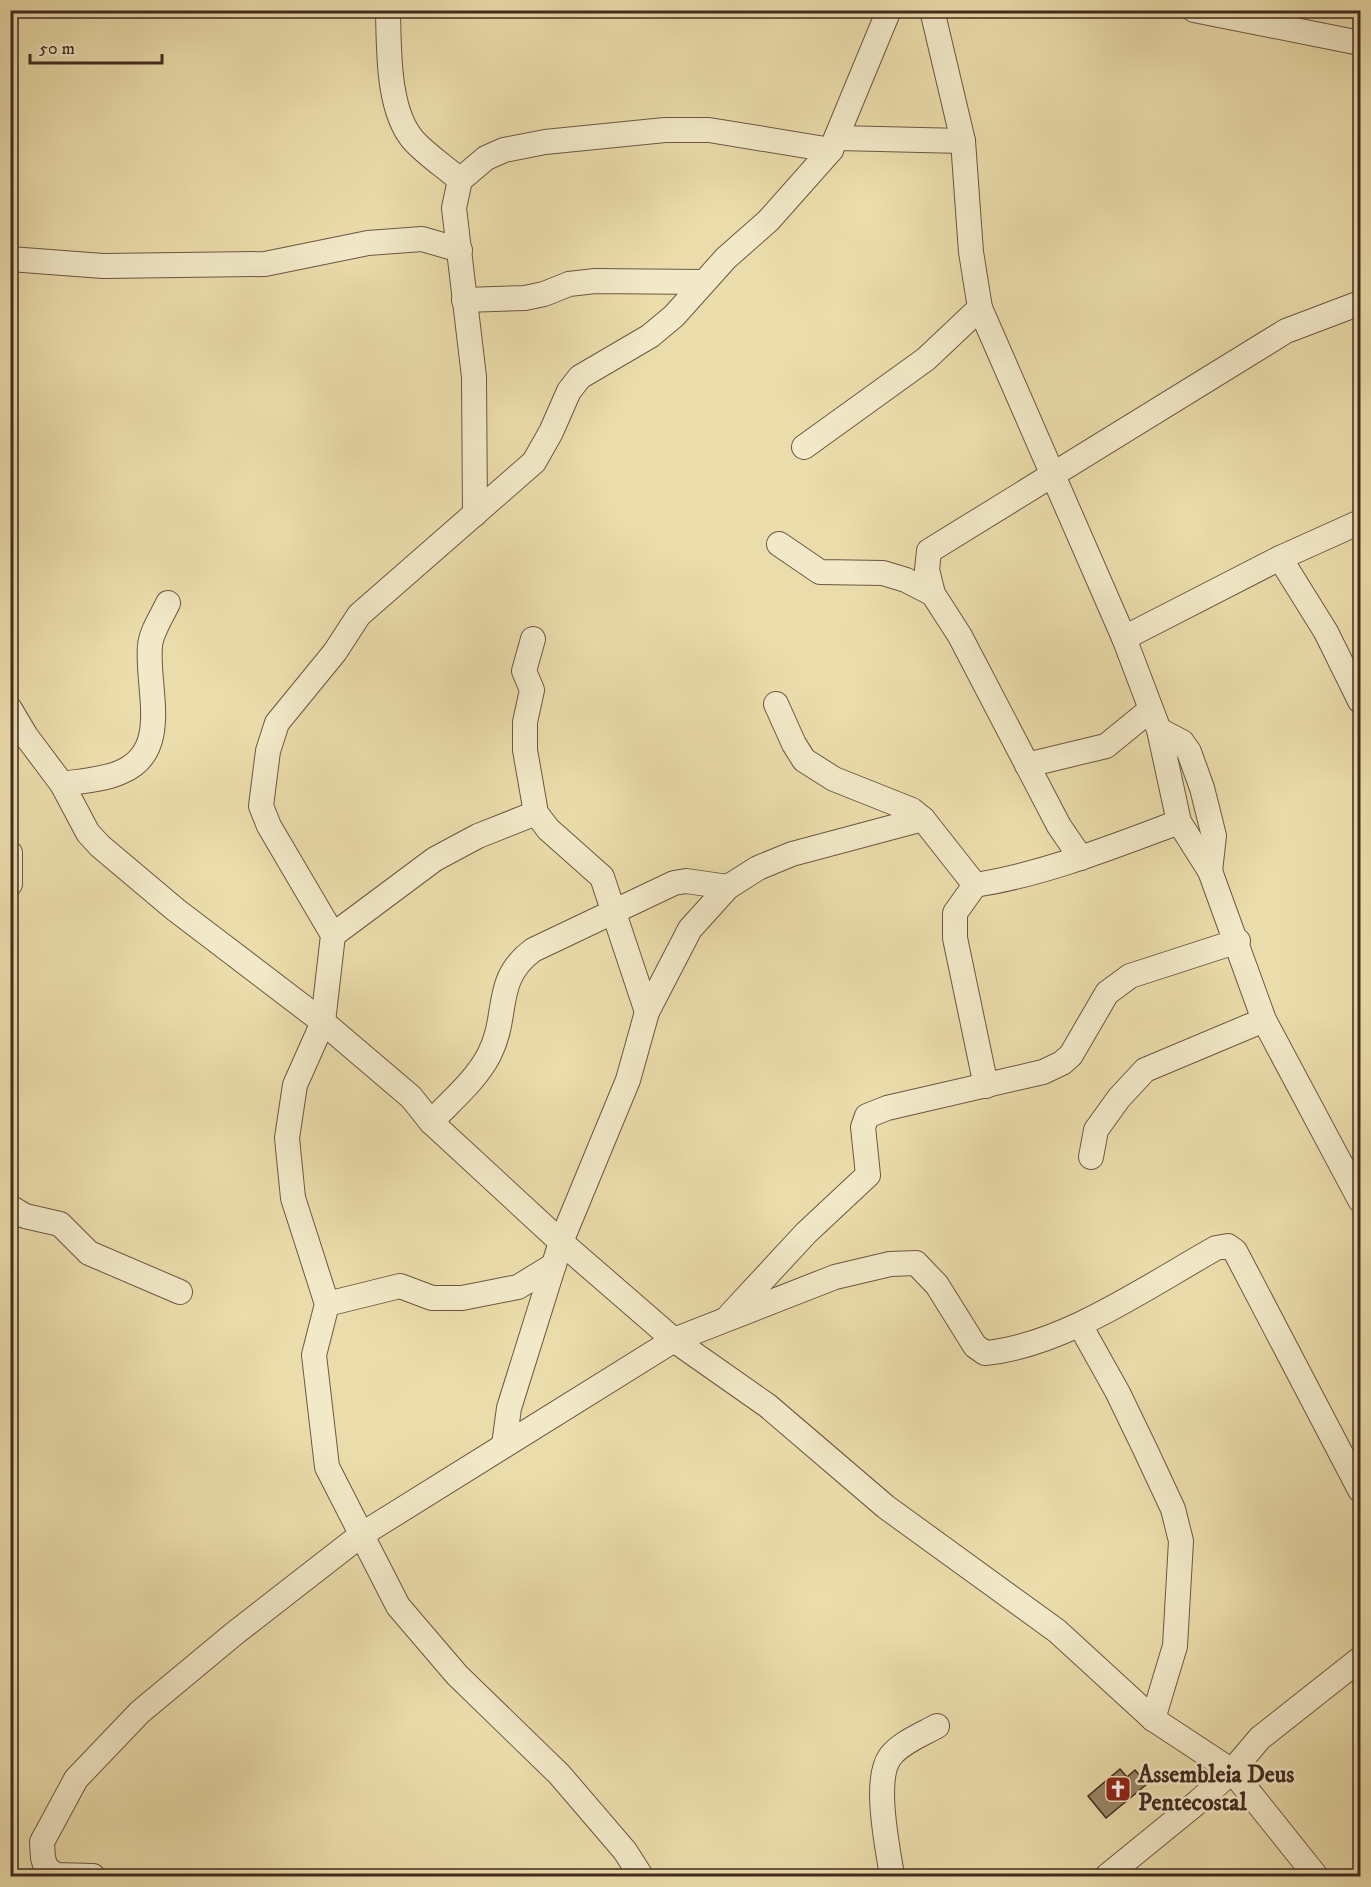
<svg xmlns="http://www.w3.org/2000/svg" width="1371" height="1887" font-family="'IM FELL DW Pica',serif">
	<rect width="100%" height="100%" fill="#ebddab"/>
	<filter id="stains"><feTurbulence type="fractalNoise" baseFrequency=".00333" numOctaves="4"/><feColorMatrix values="0 0 0 0 .2 0 0 0 0 .09 0 0 0 0 .02 0 0 0 .5 -.17"/></filter>
	<radialGradient id="worn" r=".72"><stop offset=".6" stop-color="#630" stop-opacity="0"/><stop offset="1" stop-color="#630" stop-opacity=".3"/></radialGradient>
	<polygon fill="#9a8768" stroke="#422a20" stroke-width="1.5" points="1120,1769 1127,1777 1135,1770 1147,1784 1106,1818 1088,1796"/>
	<g fill="none" stroke-linecap="round" stroke-linejoin="round">
		<defs>
			<g id="minor">
				<path d="M388,10C389,48 387,111 414,141C427,155 445,167 460,180"/>
				<polyline points="932,10 963,141 971,252 980,308 1124,638 1159,730 1179,822 1210,871 1264,1020 1360,1200"/>
				<polyline points="1194,10 1360,43"/>
				<polyline points="838,138 963,141"/>
				<polyline points="10,259 103,266 265,264 368,243 422,239 460,250"/>
				<polyline points="464,300 525,298 544,294 569,284 595,281 703,282"/>
				<polyline points="804,447 926,359 980,308"/>
				<polyline points="475,514 474,377 454,208 460,180 486,158 504,150 545,142 665,130 709,130 831,150"/>
				<polyline points="779,544 820,572 883,573 906,580 933,594"/>
				<polyline points="1280,558 1326,632 1360,701"/>
				<polyline points="1124,638 1280,558 1360,522"/>
				<polyline points="533,639 524,671 532,690 525,722 525,750 536,813 548,829 602,877 647,1012"/>
				<path d="M776,704L794,744L804,760L834,779L912,810L923,819L975,885C1045,874 1112,847 1179,822"/>
				<polyline points="10,709 26,736 62,784 88,833 100,846 176,910 323,1022 411,1097 431,1122 561,1242 674,1340 768,1406 886,1507 1057,1631 1153,1719 1232,1771 1316,1876"/>
				<polyline points="1159,730 1182,742 1189,752 1202,788 1214,836 1210,871"/>
				<polyline points="1027,765 1106,746 1150,710"/>
				<path d="M62,784C81,781 104,780 121,772C172,751 146,687 150,646C151,632 162,616 168,603"/>
				<polyline points="10,853 10,884"/>
				<polyline points="1081,858 1059,826 960,636 933,594 927,570 929,551 1286,331 1360,303"/>
				<polyline points="975,885 955,913 955,938 986,1086"/>
				<polyline points="333,935 435,859 478,836 536,813"/>
				<path d="M431,1122C451,1101 476,1080 489,1055C510,1014 492,981 533,950L674,883L686,881L728,887"/>
				<polyline points="1091,1157 1096,1130 1119,1098 1145,1070 1264,1020"/>
				<polyline points="10,1207 25,1216 60,1224 89,1253 180,1292"/>
				<polyline points="327,1304 400,1286 432,1298 462,1298 518,1287 554,1265"/>
				<polyline points="730,1315 806,1233 868,1175 863,1127 867,1116 887,1108 1043,1072 1062,1063 1071,1055 1107,993 1130,976 1238,941"/>
				<polyline points="1080,1325 1118,1393 1145,1449 1173,1509 1181,1541 1175,1646 1153,1719"/>
				<polyline points="504,1445 509,1408 561,1242 628,1080 647,1012 690,929 728,887 758,868 792,854 923,819"/>
				<path d="M93,1876L56,1875L46,1868L43,1858L42,1842L76,1779L140,1712L235,1633L361,1535L674,1340L835,1277L890,1264L916,1263L937,1285L975,1346L985,1353C1063,1346 1148,1286 1216,1248L1228,1246L1235,1251L1360,1490"/>
				<polyline points="641,1876 625,1851 559,1774 457,1675 398,1606 327,1467 314,1355 327,1304 293,1198 287,1138 295,1085 323,1022 333,935 269,826 261,806 268,751 277,723 335,652 359,615 534,462 551,432 569,391 580,377 650,336 674,316 726,258 768,221 831,150 889,10"/>
				<path d="M892,1876C888,1849 873,1780 890,1757C900,1743 923,1734 937,1726"/>
				<polyline points="1107,1876 1199,1801 1232,1771 1260,1738 1360,1659"/>
			</g>
		</defs>
		<use href="#minor" stroke="#6c5743" stroke-width="26"/>
		<use href="#minor" stroke="#f2e9c8" stroke-width="24"/>
	</g>
	<defs>
		<symbol id="church-square" viewBox="-11 -11 22 22"><rect x="-9" y="-9" width="18" height="18" rx="4" fill="#8f2418" stroke="#f2e9c8"/><path d="M-1.2-6h2.4v3.5h3.3v2.4h-3.3V6h-2.4V-.1h-3.3v-2.4h3.3Z" fill="#fff"/></symbol>
	</defs>
	<g fill-rule="evenodd">
		<use href="#church-square" x="1103" y="1774" width="30" height="30"/>
	</g>
	<g text-anchor="middle" dominant-baseline="central" stroke-width="5" stroke-linejoin="round" paint-order="stroke">
		<g font-size="24" font-weight="bold" fill="#422a20" stroke="#f2e9c8" text-anchor="start">
			<text x="1138" y="1775">Assembleia Deus<tspan x="1138" dy="28">Pentecostal</tspan></text>
		</g>
	</g>
	<rect width="1371" height="1887" fill="none" stroke="#ebddab" stroke-width="36"/>
	<rect x="12" y="12" width="1347" height="1863" fill="none" stroke="#422a20" stroke-width="3"/>
	<rect x="18" y="18" width="1335" height="1851" fill="none" stroke="#422a20" stroke-width="1.5"/>
	<path d="M30 54v9h132v-9" fill="none" stroke="#422a20" stroke-width="3"/>
	<text x="39" y="54" font-size="18" fill="#422a20" stroke="#f2e9c8" stroke-width="4.5" paint-order="stroke">50 m</text>
	<rect width="100%" height="100%" filter="url(#stains)"/>
	<rect width="100%" height="100%" fill="url(#worn)"/>
</svg>
